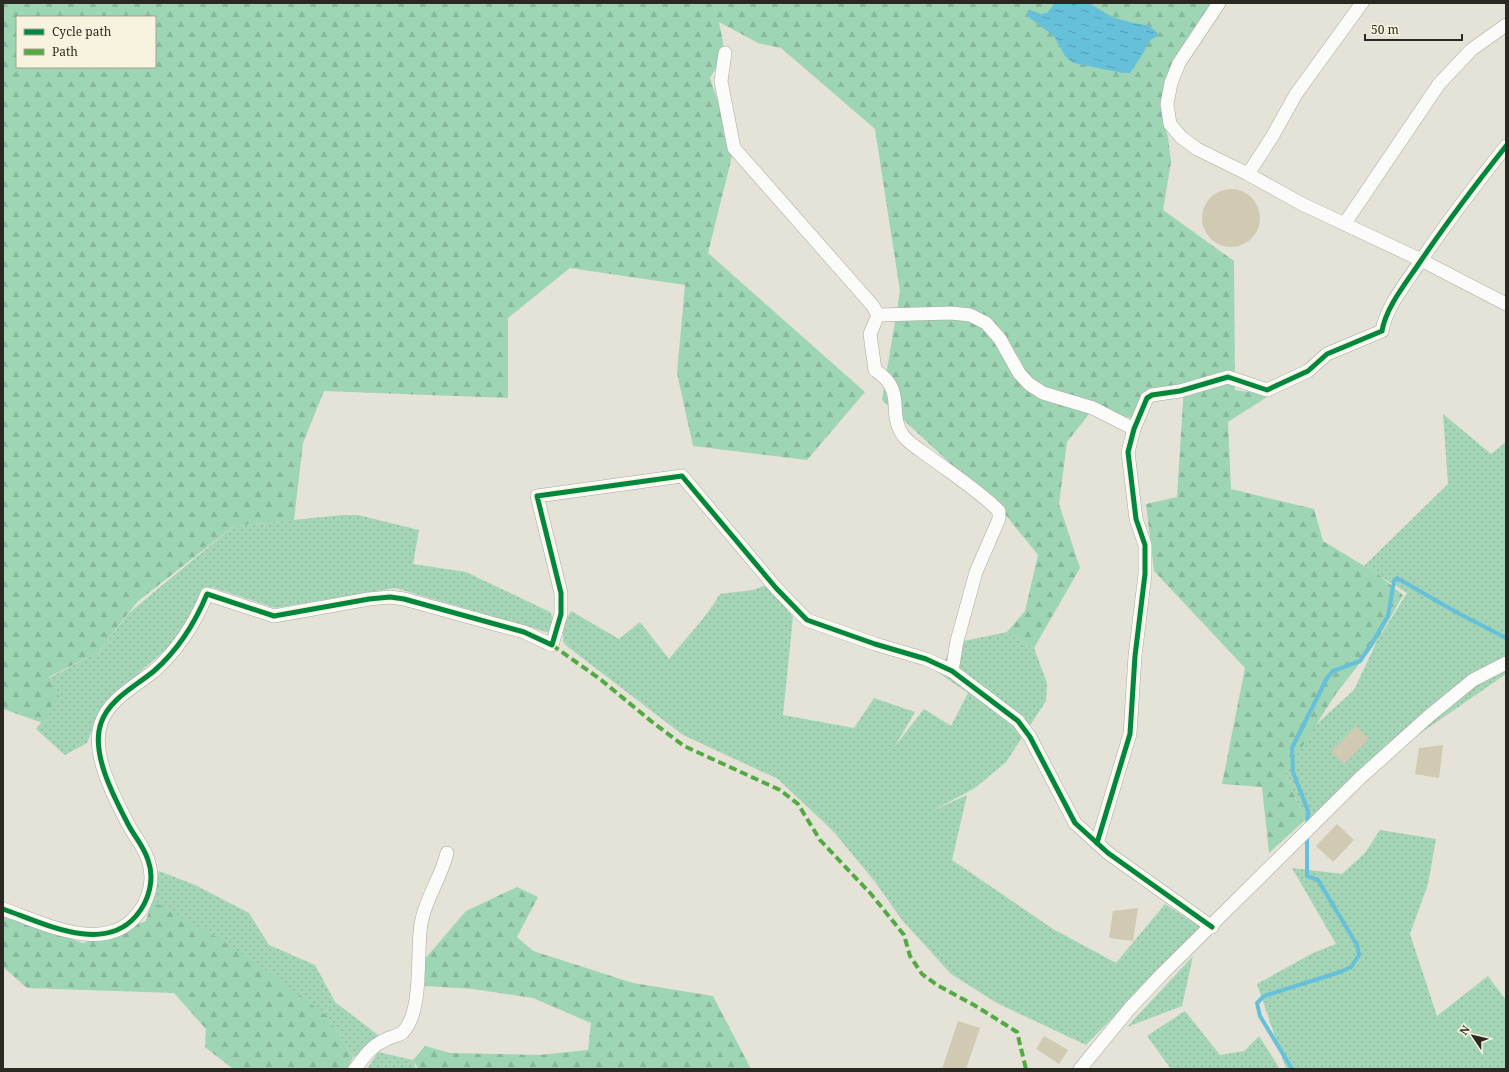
<svg xmlns="http://www.w3.org/2000/svg" width="1509" height="1072" font-family="'Noto Serif',serif">
	<defs>
		<pattern id="grass-dots" width="8" height="8" patternUnits="userSpaceOnUse"><rect width="8" height="8" fill="#a4d5b7"/><path d="M2 2h.1M6 6h.1" fill="none" stroke="#8db79d" stroke-width="1.8" stroke-linecap="round"/></pattern>
		<pattern id="forest-firs" width="22" height="20" patternUnits="userSpaceOnUse"><rect width="22" height="20" fill="#9ed5b5"/><path d="M5 1l3.5 6h-7zM16 11l3.5 6h-7z" fill="#88b79b"/></pattern>
		<pattern id="water-ripples" width="26" height="14" patternUnits="userSpaceOnUse"><rect width="26" height="14" fill="#66c0d9"/><path d="M2 4q2-2 4 0t4 0M15 11q2-2 4 0t4 0" fill="none" stroke="#549cb0"/></pattern>
	</defs>
	<rect width="100%" height="100%" fill="#e5e2d7"/>
	<g fill="url(#grass-dots)">
		<polygon points="1443,414 1491,454 1506,442 1506,674 1344,786 1315,816 1305,820 1285,774 1307,733 1354,690 1377,641 1407,593 1364,566 1448,484"/>
		<polygon points="342,515 358,515 419,530 413,564 466,572 550,612 554,620 550,633 395,588 275,608 211,587 169,647 143,669 99,714 87,743 65,755 36,729 60,698 49,678 98,652 130,612 234,526"/>
		<path d="M767,585L793,617L783,715L854,728L874,698L915,712L895,746L924,709L951,726L968,693L936,671L959,642L1007,632L1034,648L1047,683L1046,701L1006,762L975,788L932,811L967,795L952,860L1053,929L1116,963L1165,904L1201,927L1086,1045L997,1003L951,974L902,920L876,883L833,831L778,779L683,735L568,647L563,642V626L571,611L619,639L640,622L669,659C686,638 706,618 720,594L753,590Z"/>
		<polygon points="1380,830 1436,839 1428,884 1410,934 1437,1016 1488,976 1506,1000 1506,1069 1286,1069 1257,984 1313,953 1336,944 1292,868 1342,874 1365,853"/>
		<path d="M159,871L195,885L249,913L269,945L315,965L335,1002L378,1035C369,1042 364,1053 353,1057L328,1017L152,901Z"/>
		<polygon points="1193,956 1182,1006 1127,1027"/>
		<polygon points="1185,1011 1220,1055 1244,1051 1259,1036 1280,1069 1171,1069 1147,1036"/>
		<polygon points="378,1052 413,1060 416,1069 367,1069"/>
	</g>
	<g fill="url(#forest-firs)" fill-rule="evenodd">
		<path d="M3,3H1211L1179,51L1164,83L1161,112L1168,137L1171,162L1163,210L1234,261L1235,390L1270,395L1228,422L1231,489L1314,509L1323,541L1379,575L1403,595L1377,641L1335,695L1285,774L1305,820L1269,853L1262,787L1222,784L1245,668L1154,571L1146,504L1177,497L1184,386L1147,390L1131,418L1093,409L1067,442L1059,504L1080,568L1034,648L1007,632L1025,611L1038,555L1004,513L882,400L900,291L875,129L781,48L758,43L719,22L725,53L710,78L734,148L708,253L865,392L807,460L693,446L677,373L685,285L570,268L508,318V398L324,391L303,443L294,520L234,526L137,602L98,652L49,677L60,698L43,723L3,709ZM17,17H155V67H17Z"/>
		<polygon points="517,887 538,897 517,937 533,951 633,983 713,996 751,1069 418,1069 413,1060 425,1046 450,1053 539,1055 588,1050 591,1023 533,998 473,989 425,986 424,960 466,911"/>
		<polygon points="152,901 218,938 276,977 328,1017 353,1057 347,1069 233,1069 205,1047 206,1029 174,993 27,988 3,967 3,916 83,943 146,921"/>
	</g>
	<polygon fill="url(#water-ripples)" points="1055,3 1089,3 1112,17 1133,23 1147,25 1158,33 1157,36 1148,42 1144,52 1130,73 1123,73 1073,63 1065,56 1054,36 1027,16 1027,12 1029,10 1041,14 1047,13"/>
	<g fill="none" stroke-linecap="round" stroke-linejoin="round">
		<g stroke="#66c0d9" stroke-width="4">
			<polyline points="1307,825 1308,811 1293,772 1292,748 1327,678 1333,671 1360,661 1369,648 1388,616 1394,581 1397,578 1456,612 1506,638"/>
			<polyline points="1292,1069 1260,1016 1257,1003 1264,996 1340,972 1351,967 1359,955 1357,945 1318,880 1307,876 1307,834"/>
		</g>
	</g>
	<g fill="#d0cab2">
		<circle cx="1231" cy="218" r="29"/>
		<polygon points="1356,726 1369,739 1344,764 1331,752"/>
		<polygon points="1443,745 1439,778 1415,774 1419,748"/>
		<polygon points="1337,824 1354,840 1333,862 1316,846"/>
		<polygon points="1138,908 1133,941 1109,938 1113,911"/>
		<polygon points="958,1021 980,1028 966,1069 942,1069"/>
		<polygon points="1044,1036 1068,1050 1059,1064 1036,1049"/>
	</g>
	<g fill="none" stroke-linecap="round" stroke-linejoin="round">
		<defs>
			<g id="street">
				<polyline points="1219,3 1179,63 1171,83 1167,104 1170,124 1181,137 1197,149 1248,174 1302,204 1421,260 1506,304"/>
				<polyline points="725,53 721,81 734,148 873,306 878,315"/>
				<polyline points="1248,174 1272,137 1296,94 1362,3"/>
				<polyline points="1345,223 1439,84 1471,50 1506,25"/>
				<path d="M878,315L870,334L875,370C909,392 884,414 906,439C913,446 923,452 931,458C954,475 979,491 999,511V519L976,572L957,641L952,671"/>
				<polyline points="878,315 951,313 970,315 986,323 1000,339 1019,373 1029,384 1043,393 1093,408 1134,429"/>
				<path d="M1097,843L1130,734L1135,656L1145,574V545L1136,519L1128,452L1134,429L1147,398L1152,395L1180,391L1228,377L1267,390L1308,371L1327,354L1382,331C1386,307 1406,283 1420,262C1447,222 1476,184 1506,146"/>
				<path d="M3,909C41,922 103,955 136,916C149,901 155,879 148,860C144,847 135,837 129,826C115,799 90,753 101,723C109,699 136,686 154,671C178,650 195,623 207,594L274,616L369,599L390,597L404,599L524,632L552,645L561,614V593L537,496L682,476L776,588L807,620L875,644L926,659L952,671L1018,721L1030,737L1075,823L1108,853L1212,927"/>
				<path d="M355,1069C364,1057 371,1046 385,1040C389,1037 398,1036 402,1033C424,1012 416,953 421,924C425,899 441,878 447,853"/>
				<polyline points="1080,1069 1130,1008 1163,973 1360,778 1429,716 1473,680 1506,663"/>
			</g>
		</defs>
		<use href="#street" stroke="#a9a79e" stroke-width="14"/>
		<use href="#street" stroke="#fbfbf9" stroke-width="13"/>
		<polyline stroke="#53aa43" stroke-width="4" stroke-dasharray="8 4" stroke-linecap="butt" points="552,645 600,679 651,721 684,746 780,790 798,804 820,840 871,894 904,935 910,956 922,974 937,985 974,1005 1017,1032 1026,1069"/>
		<defs>
			<g id="cycleway">
				<path d="M1097,843L1130,734L1135,656L1145,574V545L1136,519L1128,452L1134,429L1147,398L1152,395L1180,391L1228,377L1267,390L1308,371L1327,354L1382,331C1386,307 1406,283 1420,262C1447,222 1476,184 1506,146"/>
				<path d="M3,909C41,922 103,955 136,916C149,901 155,879 148,860C144,847 135,837 129,826C115,799 90,753 101,723C109,699 136,686 154,671C178,650 195,623 207,594L274,616L369,599L390,597L404,599L524,632L552,645L561,614V593L537,496L682,476L776,588L807,620L875,644L926,659L952,671L1018,721L1030,737L1075,823L1108,853L1212,927"/>
			</g>
		</defs>
		<use href="#cycleway" stroke="#f8f3de" stroke-width="8"/>
		<use href="#cycleway" stroke="#00873e" stroke-width="5"/>
	</g>
	<rect width="1509" height="1072" fill="none" stroke="#2a2820" stroke-width="8"/>
	<rect x="16" y="16" width="140" height="52" fill="#f8f3de" stroke="#a6a292"/>
	<rect x="24" y="29" width="20" height="6" fill="#00873e" stroke="#a6a292"/>
	<text x="52" y="36" font-size="12" fill="#2a2820">Cycle path</text>
	<rect x="24" y="49" width="20" height="6" fill="#53aa43" stroke="#a6a292"/>
	<text x="52" y="56" font-size="12" fill="#2a2820">Path</text>
	<g transform="translate(1473 1036) rotate(305)" stroke="#f8f3de" stroke-width="3" paint-order="stroke">
	<path d="M0-3L7 15L0 10L-7 15Z" fill="#2a2820"/>
	<text y="-6" font-size="11" font-weight="bold" text-anchor="middle" fill="#2a2820">N</text>
	</g>
	<path d="M1365 34v6h97v-6" fill="none" stroke="#2a2820" stroke-width="2"/>
	<text x="1371" y="34" font-size="12" fill="#2a2820" stroke="#f8f3de" stroke-width="3" paint-order="stroke">50 m</text>
</svg>
